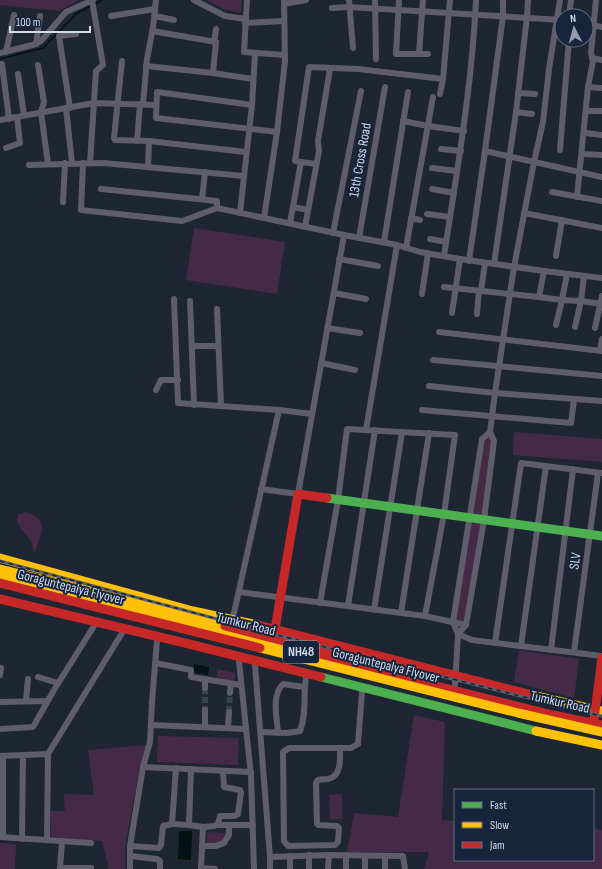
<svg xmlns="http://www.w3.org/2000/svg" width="602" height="869" font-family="'Sofia Sans Condensed',sans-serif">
	<rect width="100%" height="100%" fill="#1e2633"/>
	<g fill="#442a46">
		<polygon points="0,0 79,0 59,11 0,5"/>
		<polygon points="207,0 242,0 241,13 223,9"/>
		<polygon points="194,228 285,242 277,294 186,280"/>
		<polygon points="514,432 602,439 602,462 513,455"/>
		<polygon points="489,436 492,443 483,516 472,515 485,442"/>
		<path d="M25,512C52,519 40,535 34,556C35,538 23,535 17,522L18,515Z"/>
		<polygon points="470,522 482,524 466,622 454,620"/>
		<polygon points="519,650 579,659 574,698 514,682"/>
		<polygon points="217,669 235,673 234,683 217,677"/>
		<polygon points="414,715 445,722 442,820 455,821 455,860 593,860 593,828 602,830 602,869 424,869 429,852 347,852 354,813 398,817"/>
		<polygon points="158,736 239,738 238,765 157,762"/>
		<polygon points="147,745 140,767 125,846 125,869 109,869 102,841 51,837 51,811 65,811 64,794 94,795 88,750"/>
		<polygon points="342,794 342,819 330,819 329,795"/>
		<polygon points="207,832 226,833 226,844 207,843"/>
		<polygon points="0,843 16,844 15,869 0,869"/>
	</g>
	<g fill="#031313">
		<polygon points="194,664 209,667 208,675 193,672"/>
		<polygon points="179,831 192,831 191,860 178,859"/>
	</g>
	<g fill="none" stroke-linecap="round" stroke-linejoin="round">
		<g stroke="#031313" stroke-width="1.5">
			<polyline points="95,4 102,0"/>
			<polyline points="0,59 43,48 76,14 91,6"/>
		</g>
		<g stroke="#39414e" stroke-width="6" stroke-dasharray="6 3" stroke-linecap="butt">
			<polyline points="205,688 205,710"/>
			<polyline points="229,712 230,693"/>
		</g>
		<g stroke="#5f5d6b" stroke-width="6">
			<polyline points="194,0 225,16 246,19"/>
			<polyline points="247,0 244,52 285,55"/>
			<polyline points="349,0 353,48"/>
			<polyline points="375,0 376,59"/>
			<polyline points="399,0 396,54 428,54"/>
			<polyline points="284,4 306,0"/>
			<polyline points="332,8 349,7 562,20"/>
			<polyline points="111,16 155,9"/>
			<polyline points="155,16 174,20"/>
			<polyline points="569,16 571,0"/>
			<polyline points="245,23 284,21"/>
			<polyline points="586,24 602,27"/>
			<polyline points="152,31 216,42 213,73"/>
			<polyline points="214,42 216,29"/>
			<polyline points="36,44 40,16"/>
			<polyline points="6,52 14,15"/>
			<polyline points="0,53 36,44 41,41 66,12 93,0"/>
			<polyline points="419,54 423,0"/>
			<polyline points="592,58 602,60"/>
			<polyline points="122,61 114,138 115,140 149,141 246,152"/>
			<polyline points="2,64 9,119"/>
			<polyline points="38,65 44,102 41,112 48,164"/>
			<polyline points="146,66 213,73 253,79"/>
			<polyline points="18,74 24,115"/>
			<polyline points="588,87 602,88"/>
			<polyline points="518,93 535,94"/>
			<polyline points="440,94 443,79"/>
			<polyline points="143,104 147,59 153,27 156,0"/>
			<polyline points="252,105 157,92 156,118 277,132"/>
			<polyline points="66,108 72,163"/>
			<polyline points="70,108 59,36 76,34"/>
			<polyline points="587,111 602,111"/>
			<polyline points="516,112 532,114"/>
			<polyline points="0,120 94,103 156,105"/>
			<polyline points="403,121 423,125"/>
			<polyline points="428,126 464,131"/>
			<polyline points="585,133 602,135"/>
			<polyline points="137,141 140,104"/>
			<polyline points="6,148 20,143 17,117"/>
			<polyline points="441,149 461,151"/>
			<polyline points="560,150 569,40"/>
			<polyline points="485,151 602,177"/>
			<polyline points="583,154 602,155"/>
			<polyline points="301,162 316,164"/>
			<polyline points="83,163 81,210 182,221 217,208"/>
			<polyline points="90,163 96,71 103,65 92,0"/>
			<polyline points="29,165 103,163 244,176"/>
			<polyline points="148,167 149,141"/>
			<polyline points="432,168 457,171"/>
			<polyline points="101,189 217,201 217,208 344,235 397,245 420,252 460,259 544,271 602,278"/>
			<polyline points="432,189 454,193"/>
			<polyline points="552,192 602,201"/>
			<polyline points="577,197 588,87 593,61 591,53 596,0"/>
			<polyline points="202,199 205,172"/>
			<polyline points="63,202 65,163"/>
			<polyline points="293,207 308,210"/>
			<polyline points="240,213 252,105 255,54"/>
			<polyline points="524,213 602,228"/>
			<polyline points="427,214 450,217"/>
			<polyline points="264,218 277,132 285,61 284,0"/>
			<polyline points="411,218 420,220"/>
			<polyline points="290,223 301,162 295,161 309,67 358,69 443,79 450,0"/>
			<polyline points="305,227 319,151 318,141 330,69"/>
			<polyline points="333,233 361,91"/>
			<polyline points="359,238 385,87"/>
			<polyline points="430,239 446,242"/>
			<polyline points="384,242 408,92"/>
			<polyline points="406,248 433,97"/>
			<path d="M444,256C457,171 472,86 476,0"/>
			<polyline points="556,256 562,220"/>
			<polyline points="339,259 378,266"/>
			<polyline points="469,261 485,151 503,16 503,0"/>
			<polyline points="494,264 516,112 527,17 528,0"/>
			<polyline points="444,287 539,297 544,271"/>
			<polyline points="481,291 485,263"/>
			<polyline points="334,293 366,299"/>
			<polyline points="422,294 428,253"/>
			<polyline points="539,297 562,300 567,274"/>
			<polyline points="174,299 178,403 279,410"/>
			<polyline points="190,301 194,405"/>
			<polyline points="217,309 221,406"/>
			<polyline points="452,313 460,259"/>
			<polyline points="477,314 479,291"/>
			<polyline points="556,325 562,300 581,301 584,276"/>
			<polyline points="575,327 581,301 602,304"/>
			<polyline points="327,328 360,333"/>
			<polyline points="595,328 602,296"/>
			<polyline points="439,332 602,351"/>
			<polyline points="192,346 218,346"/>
			<polyline points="600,350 602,339"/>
			<polyline points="433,360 602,376"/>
			<polyline points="321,363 355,370"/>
			<polyline points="429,386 495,393 602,401"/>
			<polyline points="156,390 161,380 178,380"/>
			<polyline points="422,410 571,423 574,399"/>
			<polyline points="366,430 397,245"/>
			<polyline points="261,489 298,494 344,235"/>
			<polyline points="239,592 425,616 466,625"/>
			<polyline points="320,603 338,500 347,429 455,435 444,514 425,616"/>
			<polyline points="348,606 375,430"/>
			<polyline points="374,610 402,432"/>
			<polyline points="401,613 429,433"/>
			<polyline points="232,622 279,410 312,414"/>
			<polyline points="458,634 466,625 484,520 494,441 490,432 495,393 514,267 534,162 543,122 549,69 560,0"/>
			<polyline points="458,634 472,640 602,656"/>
			<polyline points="495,643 521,463 602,473"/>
			<polyline points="521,646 546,466"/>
			<polyline points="551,650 573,469"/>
			<polyline points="574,652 598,473"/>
			<polyline points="239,661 251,776 254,869"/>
			<polyline points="155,663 191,670 191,677 241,685"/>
			<polyline points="255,665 270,857 329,855 403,856 405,869"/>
			<polyline points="0,675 1,668"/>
			<polyline points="38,677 58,683"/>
			<polyline points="455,685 458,634 453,622 482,439 490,432"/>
			<polyline points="205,688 205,679"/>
			<polyline points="230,693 231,684"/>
			<polyline points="26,701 28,679"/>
			<polyline points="0,702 47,701"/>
			<polyline points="205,710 205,727"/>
			<polyline points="151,725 246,729"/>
			<polyline points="228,728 229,712"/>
			<polyline points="0,729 33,727 54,690 94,626"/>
			<path d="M261,732L287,733L300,731C307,714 303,695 306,677"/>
			<path d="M278,733C277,717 271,696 283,684L304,687"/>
			<path d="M340,748C340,759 342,776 328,779C325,779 321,779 318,780L316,783L317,824L319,825L337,826L339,828L338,842L335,845L288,846L284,841L283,752L289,748H351L358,744L362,692"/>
			<polyline points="48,754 122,633"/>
			<polyline points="0,756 48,754 47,840"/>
			<polyline points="3,756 3,837"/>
			<polyline points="143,767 251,772"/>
			<polyline points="176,768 172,824 189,825 191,769"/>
			<polyline points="189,825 203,827 215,826 218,823 220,816 234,816 238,814 241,792 240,790 224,787 223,771"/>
			<polyline points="217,825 253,825"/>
			<polyline points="203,827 201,868 215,869"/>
			<polyline points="0,837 91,843"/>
			<polyline points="22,839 23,755"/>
			<polyline points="130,846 159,848 161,845 163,826 172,824"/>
			<polyline points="202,846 216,846 224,843 229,835 229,825"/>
			<polyline points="130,856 157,859 160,861 160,869"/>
			<polyline points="60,868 91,868"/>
			<polyline points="60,869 62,841"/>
			<polyline points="130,869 130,846 143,767 150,742 152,702 157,641"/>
			<polyline points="270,869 270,857"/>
			<polyline points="290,869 290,856"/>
			<polyline points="309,869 309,855"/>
			<polyline points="328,869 329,855"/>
			<polyline points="346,869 346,855"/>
			<polyline points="365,869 365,856"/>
			<polyline points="385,869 385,856"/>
		</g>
		<g stroke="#4caf50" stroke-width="9">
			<polyline points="327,498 602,536"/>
			<polyline points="321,677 536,731"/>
		</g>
		<g stroke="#ffc107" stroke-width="9">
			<polyline points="0,558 193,611 258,625"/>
			<polyline points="0,569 183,614 225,626"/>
			<polyline points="0,576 316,656"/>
			<polyline points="536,696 602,711"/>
			<polyline points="536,731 602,745"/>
		</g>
		<g stroke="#c62828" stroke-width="9">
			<polyline points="0,599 185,643 321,677"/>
			<polyline points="258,625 536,696"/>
			<polyline points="225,626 404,672"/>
			<polyline points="275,629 298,494 327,498"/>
			<polyline points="316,656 553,715 602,725"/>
			<polyline points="594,719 602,658"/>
		</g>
		<defs>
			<polyline id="rail" points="0,561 281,636 584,712 602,716"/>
		</defs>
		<use href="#rail" stroke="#5b5e6a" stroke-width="3"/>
		<use href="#rail" stroke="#16253b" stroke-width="1.5" stroke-dasharray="4.5" stroke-linecap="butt"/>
		<polyline stroke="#ffc107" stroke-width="9" points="260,648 518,713 602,732"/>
		<polyline stroke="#c62828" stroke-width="9" points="0,583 260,648"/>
	</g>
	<g text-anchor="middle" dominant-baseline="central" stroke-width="4" stroke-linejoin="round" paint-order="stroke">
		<rect fill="#16253b" stroke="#98a4b5" stroke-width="1" x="283" y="641" width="36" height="22" rx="3"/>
		<g font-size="13" font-weight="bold" fill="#d0dae9">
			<text x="301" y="652">NH48</text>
		</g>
		<g font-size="14" fill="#d0dae9" stroke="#16253b">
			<text transform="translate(360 160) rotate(-80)">13th Cross Road</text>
			<text transform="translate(575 561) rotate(-82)">SLV</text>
			<text transform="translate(71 587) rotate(14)">Goraguntepalya Flyover</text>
			<text transform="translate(246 624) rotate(14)">Tumkur Road</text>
			<text transform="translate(386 665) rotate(14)">Goraguntepalya Flyover</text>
			<text transform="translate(560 702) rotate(13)">Tumkur Road</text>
		</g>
	</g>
	<rect x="454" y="789" width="140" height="72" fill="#16253b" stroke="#606d81"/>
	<rect x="462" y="802" width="20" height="6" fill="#4caf50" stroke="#606d81"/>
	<text x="490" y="809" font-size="12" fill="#d0dae9">Fast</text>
	<rect x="462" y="822" width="20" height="6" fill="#ffc107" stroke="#606d81"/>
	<text x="490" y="829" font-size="12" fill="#d0dae9">Slow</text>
	<rect x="462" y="842" width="20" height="6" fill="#c62828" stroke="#606d81"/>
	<text x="490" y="849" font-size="12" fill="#d0dae9">Jam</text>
	<g transform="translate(574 28) rotate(354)"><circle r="19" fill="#16253b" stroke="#606d81"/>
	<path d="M0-3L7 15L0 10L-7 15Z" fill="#929ba9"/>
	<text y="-6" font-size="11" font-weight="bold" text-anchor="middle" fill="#d0dae9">N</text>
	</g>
	<path d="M10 26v6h80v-6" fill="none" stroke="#d0dae9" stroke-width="2"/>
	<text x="16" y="26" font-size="12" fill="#d0dae9" stroke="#16253b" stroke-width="3" paint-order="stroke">100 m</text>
</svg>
